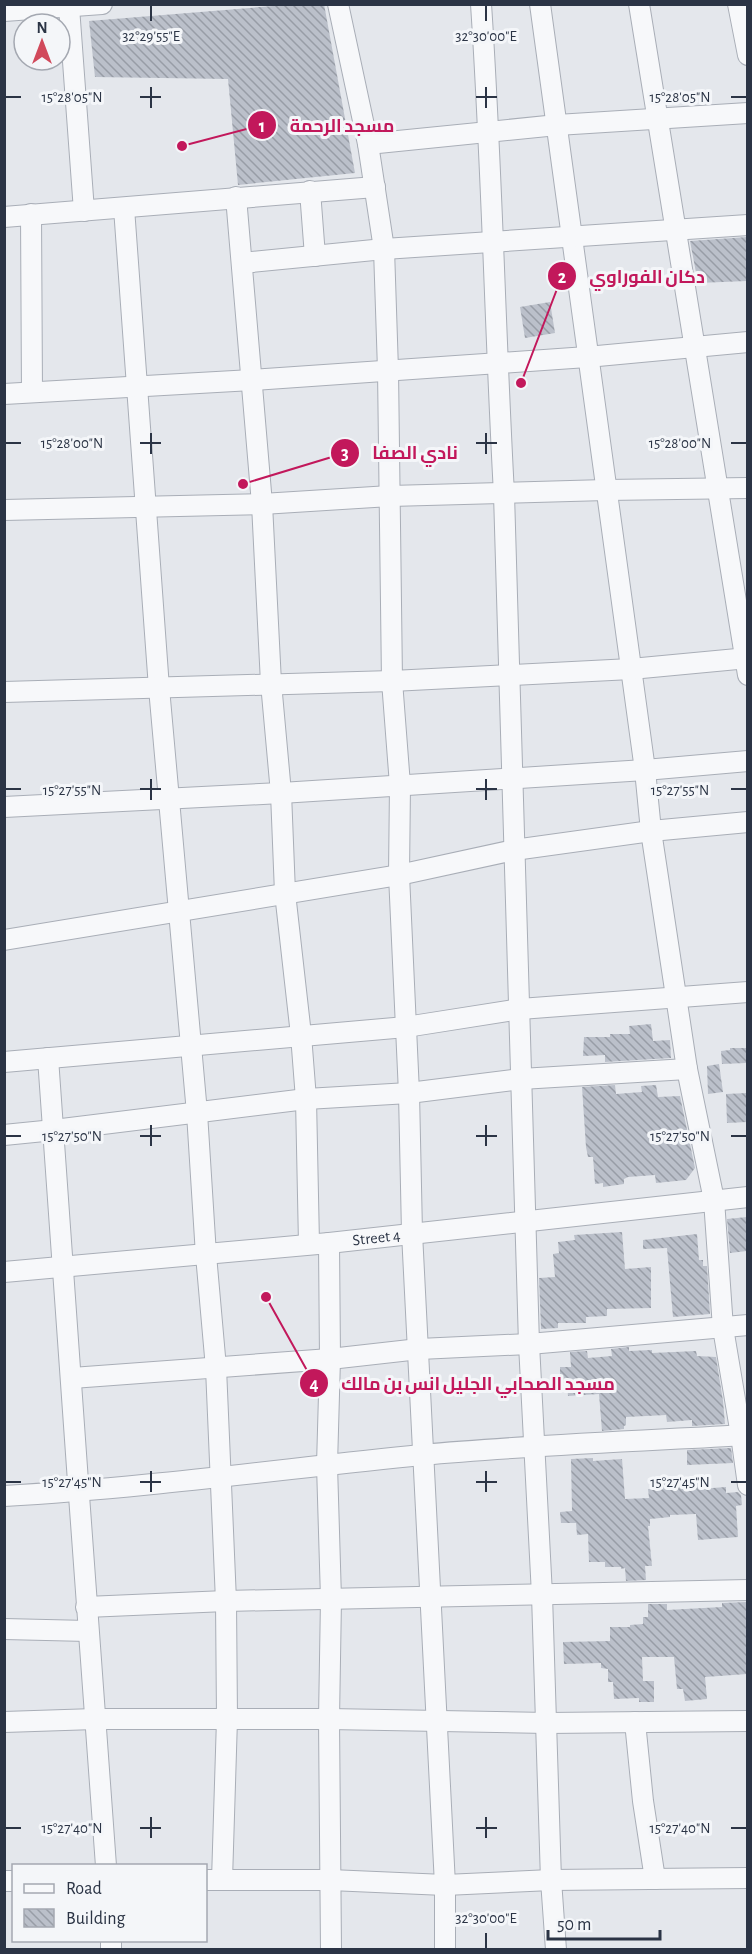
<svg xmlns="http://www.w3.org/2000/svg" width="752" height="1954" font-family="'Alegreya Sans',Cairo,sans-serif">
	<defs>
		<pattern id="building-back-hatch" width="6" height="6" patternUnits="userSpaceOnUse" patternTransform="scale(1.5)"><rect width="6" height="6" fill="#bbc0ca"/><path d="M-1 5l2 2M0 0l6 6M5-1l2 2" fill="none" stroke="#989da6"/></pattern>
	</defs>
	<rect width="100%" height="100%" fill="#e4e7ec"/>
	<g fill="url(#building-back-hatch)">
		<polygon points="298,4 324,4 355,173 238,185 228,79 95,77 89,21"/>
		<polygon points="747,237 747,281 698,283 690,241"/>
		<polygon points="550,302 555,333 525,338 520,307"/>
		<polygon points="651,1024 653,1041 670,1040 671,1058 605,1062 605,1055 583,1056 584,1037 610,1037 610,1034 630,1034 629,1026"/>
		<polygon points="730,1048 746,1048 746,1063 722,1064 721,1051 730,1050"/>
		<polygon points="719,1064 723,1092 708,1094 707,1066"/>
		<polygon points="615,1085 616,1094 642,1092 641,1086 656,1085 658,1097 680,1096 695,1168 686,1180 656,1183 655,1175 628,1177 624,1179 624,1184 603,1187 603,1183 595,1184 593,1157 588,1157 586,1147 582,1087"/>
		<polygon points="747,1093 747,1122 727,1123 726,1094"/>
		<polygon points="747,1217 747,1251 730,1253 727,1219"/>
		<polygon points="622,1232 625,1269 651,1267 651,1308 607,1309 607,1316 586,1317 586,1323 558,1323 558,1328 541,1329 539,1278 555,1277 553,1254 559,1253 558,1242 575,1240 574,1235"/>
		<polygon points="697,1234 699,1260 703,1260 703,1266 707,1266 710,1314 673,1317 667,1248 643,1249 643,1240"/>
		<polygon points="629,1347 629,1351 652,1350 652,1353 696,1351 697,1356 716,1357 723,1401 725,1424 692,1426 692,1420 667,1422 666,1415 626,1417 626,1425 624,1426 624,1429 602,1431 599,1394 568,1396 567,1383 560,1383 560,1367 571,1367 570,1352 587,1351 588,1358 612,1356 611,1349"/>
		<polygon points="731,1448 733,1463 687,1465 687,1450"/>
		<polygon points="593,1458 593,1461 622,1459 625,1499 649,1498 648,1489 660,1489 660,1480 698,1480 699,1489 726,1487 726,1493 738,1492 741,1495 742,1505 736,1506 738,1537 698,1540 696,1514 670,1515 670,1517 650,1519 650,1526 648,1526 652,1566 645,1566 646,1580 626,1581 625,1568 621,1569 621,1567 605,1567 605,1562 589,1562 588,1534 577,1535 576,1523 561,1523 560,1512 572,1511 571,1459"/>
		<polygon points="747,1602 747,1674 705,1677 707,1699 685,1701 683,1689 677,1689 674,1657 642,1657 643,1681 654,1681 654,1702 639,1702 639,1698 614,1699 613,1682 608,1682 608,1669 601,1668 601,1663 564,1664 563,1642 610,1641 610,1627 630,1627 630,1625 643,1624 643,1617 648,1617 648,1604 667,1604 667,1610 722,1607 722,1603"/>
	</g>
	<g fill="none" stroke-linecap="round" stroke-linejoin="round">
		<defs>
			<g id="minor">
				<polyline points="338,4 368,144 384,249 388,370 392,681 400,785 399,875 409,1093 412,1233 445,1885 445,1950"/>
				<path d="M481,4C492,167 495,331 504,494L529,1344L542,1595L551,1880L556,1950"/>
				<polyline points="540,4 645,770 651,831 687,1069 714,1200 723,1328 741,1435 748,1485"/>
				<polyline points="639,4 748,675"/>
				<polyline points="738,4 748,55"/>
				<polyline points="69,7 84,211"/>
				<polyline points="4,11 102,4"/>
				<polyline points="368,144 557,125 748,113"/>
				<polyline points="310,191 315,256"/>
				<polyline points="236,197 262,504 271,683 281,793 285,893 301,1035 306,1099 309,1244"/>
				<polyline points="124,208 159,688 197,1113 206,1255 216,1368 226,1601 227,1719 222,1880"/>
				<polyline points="31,214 32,392"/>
				<polyline points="4,217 375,187"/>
				<polyline points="242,263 384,249 748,225"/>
				<polyline points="4,394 252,380 587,357 748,342"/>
				<polyline points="4,510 262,504 390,496 606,490 748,488"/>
				<polyline points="4,692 392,681 631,669 748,658"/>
				<polyline points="4,807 281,793 645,770 748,761"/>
				<polyline points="4,940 399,875 514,850 651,831 748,822"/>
				<path d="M48,1058C68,1327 85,1597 106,1866"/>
				<polyline points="4,1062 406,1027 520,1009 748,992"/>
				<polyline points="4,1135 54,1130 306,1099 409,1093 521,1079 687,1069"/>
				<polyline points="329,1243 330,1359 327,1465 331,1599 329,1719 331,1950"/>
				<path id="s1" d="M4,1272L329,1243L748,1197"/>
				<polyline points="72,1378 330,1359 419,1349 529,1344 748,1325"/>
				<path d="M4,1496C144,1488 282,1469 421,1455C529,1445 639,1441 748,1435"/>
				<polyline points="86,1607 226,1601 748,1590"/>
				<polyline points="4,1629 88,1631"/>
				<polyline points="4,1722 95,1719 329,1719 547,1723 748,1721"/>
				<polyline points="635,1722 643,1801 655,1879"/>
				<polyline points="206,1880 330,1880 445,1885 551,1880 748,1878"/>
				<polyline points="4,1881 14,1881"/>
				<polyline points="111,1940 111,1950"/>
			</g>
		</defs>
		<use href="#minor" stroke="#a9aeb7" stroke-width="22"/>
		<use href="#minor" stroke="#f7f8fa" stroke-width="20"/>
	</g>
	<path fill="none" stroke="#2b3445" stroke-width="2" d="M151,6V21M486,6V21M151,87V108M486,87V108M6,97H21M140,97H161M476,97H497M731,97H746M151,433V454M486,433V454M6,443H21M140,443H161M476,443H497M731,443H746M151,779V800M486,779V800M6,789H21M140,789H161M476,789H497M731,789H746M151,1125V1146M486,1125V1146M6,1136H21M140,1136H161M476,1136H497M731,1136H746M151,1471V1492M486,1471V1492M6,1482H21M140,1482H161M476,1482H497M731,1482H746M151,1817V1838M486,1817V1838M6,1828H21M140,1828H161M476,1828H497M731,1828H746M486,1933V1948"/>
	<g text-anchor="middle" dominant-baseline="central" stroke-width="6" stroke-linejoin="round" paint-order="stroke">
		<g font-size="16" fill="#2b3445" stroke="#f4f6f9">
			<text stroke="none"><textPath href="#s1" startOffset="374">Street 4</textPath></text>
		</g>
	</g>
	<g font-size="15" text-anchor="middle" fill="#2b3445" stroke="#f4f6f9" stroke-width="6" stroke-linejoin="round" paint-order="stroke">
		<text x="151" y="41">32°29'55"E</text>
		<text x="486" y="41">32°30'00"E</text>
		<text x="72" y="102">15°28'05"N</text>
		<text x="680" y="102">15°28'05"N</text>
		<text x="72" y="448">15°28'00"N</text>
		<text x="680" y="448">15°28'00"N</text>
		<text x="72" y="795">15°27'55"N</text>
		<text x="680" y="795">15°27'55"N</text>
		<text x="72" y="1141">15°27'50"N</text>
		<text x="680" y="1141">15°27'50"N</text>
		<text x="72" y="1487">15°27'45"N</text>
		<text x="680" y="1487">15°27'45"N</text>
		<text x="72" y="1833">15°27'40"N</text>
		<text x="680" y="1833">15°27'40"N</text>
		<text x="486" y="1923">32°30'00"E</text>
	</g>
	<path fill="none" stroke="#c2185b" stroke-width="2" d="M182 146L262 125M521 383L562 276M243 484L345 453M266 1297L314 1383"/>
	<g fill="#c2185b" stroke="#f4f6f9" stroke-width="2">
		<circle cx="182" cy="146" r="6"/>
		<circle cx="521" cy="383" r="6"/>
		<circle cx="243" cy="484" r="6"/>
		<circle cx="266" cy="1297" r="6"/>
		<circle cx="262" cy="125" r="15"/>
		<circle cx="562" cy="276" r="15"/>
		<circle cx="345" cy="453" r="15"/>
		<circle cx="314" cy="1383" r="15"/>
	</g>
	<g font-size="18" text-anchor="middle" font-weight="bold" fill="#fff">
		<text x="262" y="132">1</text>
		<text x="562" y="283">2</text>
		<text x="345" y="459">3</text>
		<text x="314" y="1390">4</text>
	</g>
	<g font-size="18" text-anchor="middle" font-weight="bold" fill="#c2185b" stroke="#f4f6f9" stroke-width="6" stroke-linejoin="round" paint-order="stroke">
		<text x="342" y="132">مسجد الرحمة</text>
		<text x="647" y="283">دكان الفوراوي</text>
		<text x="415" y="459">نادي الصفا</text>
		<text x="478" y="1390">مسجد الصحابي الجليل انس بن مالك</text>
	</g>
	<rect width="752" height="1954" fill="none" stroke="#2b3445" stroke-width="12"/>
	<rect x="12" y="1864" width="195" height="78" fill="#f4f6f9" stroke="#a4a8b1" stroke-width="1.5"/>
	<rect x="24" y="1884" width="30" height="9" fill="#f7f8fa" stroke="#a4a8b1" stroke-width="1.5"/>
	<text x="66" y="1894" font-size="18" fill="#2b3445">Road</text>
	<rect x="24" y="1909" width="30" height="18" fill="url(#building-back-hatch)" stroke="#a4a8b1" stroke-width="1.5"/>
	<text x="66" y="1924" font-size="18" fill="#2b3445">Building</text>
	<g transform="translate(42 42)"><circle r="28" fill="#f4f6f9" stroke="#a4a8b1" stroke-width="1.5"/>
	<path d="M0-4.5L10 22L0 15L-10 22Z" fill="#d1495b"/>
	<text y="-9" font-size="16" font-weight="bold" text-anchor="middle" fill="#2b3445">N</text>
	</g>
	<path d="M548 1930v9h112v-9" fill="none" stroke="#2b3445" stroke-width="3"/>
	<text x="557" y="1930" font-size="18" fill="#2b3445" stroke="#f4f6f9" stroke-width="4.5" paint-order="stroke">50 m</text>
</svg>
